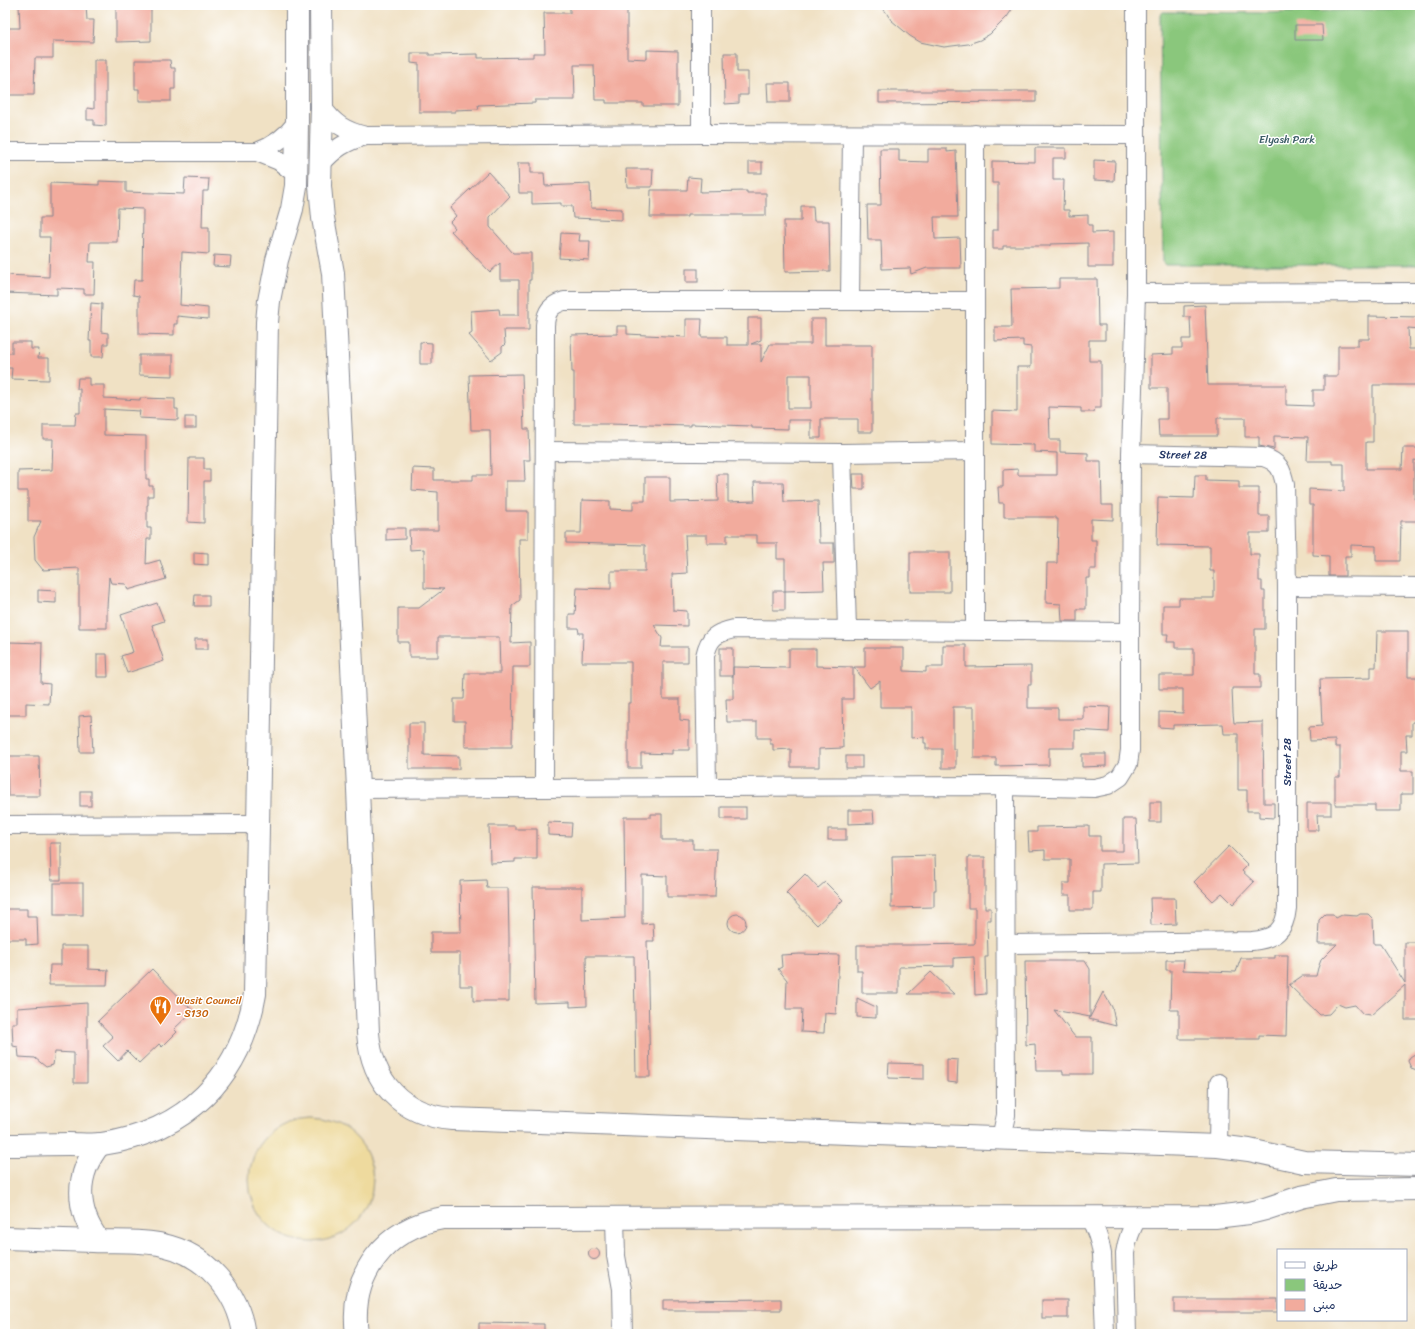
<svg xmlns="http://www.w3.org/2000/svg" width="1425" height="1339" font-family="Sriracha,'Playpen Sans Arabic',sans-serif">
	<rect width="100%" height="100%" fill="#fff"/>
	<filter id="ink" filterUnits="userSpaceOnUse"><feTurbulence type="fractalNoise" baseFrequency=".025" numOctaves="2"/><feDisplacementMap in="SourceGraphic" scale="8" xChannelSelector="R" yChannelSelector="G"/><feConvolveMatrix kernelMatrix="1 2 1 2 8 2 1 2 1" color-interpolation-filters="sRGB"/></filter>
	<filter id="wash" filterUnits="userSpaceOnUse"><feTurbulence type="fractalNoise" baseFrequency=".012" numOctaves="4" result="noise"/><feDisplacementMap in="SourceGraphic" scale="16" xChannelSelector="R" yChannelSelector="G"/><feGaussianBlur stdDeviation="0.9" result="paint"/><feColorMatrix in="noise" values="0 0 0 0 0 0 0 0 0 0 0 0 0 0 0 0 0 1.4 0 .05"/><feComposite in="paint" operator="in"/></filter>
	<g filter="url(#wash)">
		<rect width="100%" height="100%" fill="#f0e1c4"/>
		<polygon fill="#8ac77c" stroke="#527b6d" points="1420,8 1420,265 1165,265 1163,263 1160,15 1163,12 1269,13"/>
		<circle fill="#eeda9e" stroke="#84847e" cx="311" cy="1180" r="62"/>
		<g id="blocks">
			<g fill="#f2ab9d" fill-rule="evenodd">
				<polygon points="19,5 86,5 87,20 94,20 93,42 53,41 53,58 35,58 34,95 5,95 5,28 20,28"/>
				<polygon points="116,5 151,5 151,41 116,42"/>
				<polygon points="570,5 627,6 627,58 647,59 647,50 678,51 678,106 643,106 643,103 606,103 606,100 595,100 594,65 574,65 575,100 535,100 535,103 478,105 479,109 455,110 455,112 419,112 419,64 411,63 411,53 429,53 429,55 478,54 478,58 533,57 533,53 545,53 544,13 570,13"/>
				<polygon points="881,5 1015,5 1007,17 990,34 980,40 968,44 944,47 920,42 910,36 891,20"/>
				<polygon points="1295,25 1322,25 1323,40 1295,40"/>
				<polygon points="724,53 737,53 737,72 748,72 748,95 739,95 739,103 725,104"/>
				<polygon points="94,60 106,60 106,126 94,125 94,120 87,120 87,108 94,109"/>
				<polygon points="135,60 170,60 171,68 175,68 175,89 171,89 171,101 139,101 139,89 135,89"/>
				<polygon points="767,83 790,83 790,102 768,102"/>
				<polygon points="879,91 1036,91 1036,102 879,103"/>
				<polygon points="1035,148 1066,148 1066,158 1053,158 1053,180 1064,180 1063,210 1069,210 1069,216 1088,215 1088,225 1092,225 1092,233 1113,232 1113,267 1088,267 1088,243 1050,244 1050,246 1003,246 1003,249 993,249 993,230 998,230 998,183 992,183 992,161 1035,162"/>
				<polygon points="880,149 899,149 899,161 928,162 928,149 947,149 947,152 956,151 958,217 934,217 935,239 960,238 961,268 927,268 911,274 910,268 882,269 881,240 868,240 867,205 881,205"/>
				<polygon points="1094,160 1115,161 1114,181 1094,180"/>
				<rect x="749" y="162" width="13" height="11"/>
				<polygon points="518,163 531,163 531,173 544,173 545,186 590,184 591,208 622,209 622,220 573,218 572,206 561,206 561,203 532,204 532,193 519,193"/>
				<polygon points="626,169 653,169 652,187 627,187"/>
				<polygon points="488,172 510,196 490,217 490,227 513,253 531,253 531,280 529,280 529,330 504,330 505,344 502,347 502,352 491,360 469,335 472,333 471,311 499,309 500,315 519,315 519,280 500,280 500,263 490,272 451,231 455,228 450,222 456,216 450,208"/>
				<polygon points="688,177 701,178 700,192 747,191 747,193 766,193 766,215 687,215 687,217 650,217 651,190 687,190"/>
				<polygon points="185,178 209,179 208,191 203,191 202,227 209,227 209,254 182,252 180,305 208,308 208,319 177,316 177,324 174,324 174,335 139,334 139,296 133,295 134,280 142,280 143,209 118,208 117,242 90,242 89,262 95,262 94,294 84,294 84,289 57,288 57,295 5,293 5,275 49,277 50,237 40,237 40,218 50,218 50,183 99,185 99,181 126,182 126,192 184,194"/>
				<polygon points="801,206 813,206 814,221 829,221 830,271 785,272 784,221 801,221"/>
				<polygon points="561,233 580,234 579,241 590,241 589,260 559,258"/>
				<polygon points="214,255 231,256 230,267 213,266"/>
				<rect x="686" y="269" width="12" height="13"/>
				<polygon points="1059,279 1097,279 1098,325 1105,325 1105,340 1089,340 1089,361 1101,361 1101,408 1095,408 1094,412 1081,412 1081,408 1049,407 1050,440 1060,440 1060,452 1088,453 1088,461 1101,461 1102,505 1113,505 1113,520 1091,519 1091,540 1096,540 1096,569 1090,569 1090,578 1086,578 1086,609 1077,609 1077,621 1062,621 1061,604 1046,603 1047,563 1057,563 1058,519 1056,519 1056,517 1004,517 1004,503 999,503 998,487 1003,487 1003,470 1018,469 1018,475 1057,475 1057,453 1034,452 1034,445 992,444 992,411 1017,412 1017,367 1031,367 1031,347 1023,346 1023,340 995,341 995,327 1012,327 1011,289 1059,288"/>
				<polygon points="91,303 102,304 101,332 108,333 108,344 104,344 103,357 91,357 91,341 89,341"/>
				<polygon points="1205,305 1208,385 1286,385 1286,405 1313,406 1313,390 1324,390 1324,376 1338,376 1338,346 1358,346 1358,339 1369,339 1369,316 1420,317 1420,329 1408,328 1409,349 1419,349 1420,385 1373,385 1373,442 1366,442 1366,469 1402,469 1403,448 1420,448 1420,461 1414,460 1414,499 1420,499 1420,521 1401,521 1400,561 1376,561 1376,546 1351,545 1351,556 1345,556 1345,576 1329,576 1329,556 1313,555 1313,505 1309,505 1309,489 1344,491 1344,464 1332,464 1332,461 1307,461 1308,437 1274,436 1274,449 1259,446 1259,437 1245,437 1245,418 1217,418 1217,436 1159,436 1158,419 1167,419 1167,388 1151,388 1151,355 1173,354 1173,348 1182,348 1182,339 1191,339 1190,317 1184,317 1184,306"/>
				<path d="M748,318H761V340L751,344H761V362L770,344H811V319H825V345H872V432H858V419H821V438H811V420H788V429L752,428V426L691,424V426L608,424H574V372H572L571,335L617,334V326H627V334L686,337V319H702L701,337H727V345H748ZM788,375H811V408H788Z"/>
				<polygon points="12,342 31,342 31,349 39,349 38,358 49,358 49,380 11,379 12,368 6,368 6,353 12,353"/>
				<polygon points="420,342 432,343 432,364 420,364"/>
				<polygon points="139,355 173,355 173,376 139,375"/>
				<polygon points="522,374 524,429 529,429 530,460 524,460 525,481 506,481 506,511 528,511 528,539 519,539 520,600 512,606 511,643 530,642 530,667 513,667 512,747 465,747 465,721 454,721 454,699 464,699 465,673 500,673 499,637 438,637 438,657 409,657 409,642 398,642 398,608 419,608 444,589 424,588 424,549 410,550 409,530 438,530 438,492 412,490 413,468 434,469 434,480 473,480 473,475 491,475 490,430 471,430 469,375"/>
				<polygon points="78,378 89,378 89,385 104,385 104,398 140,400 140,398 175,399 175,409 178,409 178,420 139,418 140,411 104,409 104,435 146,436 146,479 149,479 149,486 153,486 153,496 148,496 148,505 147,505 147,528 151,528 151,539 147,539 146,564 160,560 166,579 128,590 126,584 111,583 109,577 107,607 107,628 79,628 79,568 43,570 35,560 34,537 41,521 28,521 28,491 18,491 18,471 52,470 53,439 43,439 43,425 75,425 76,413 80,413 80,389 77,389"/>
				<rect x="185" y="417" width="11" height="11"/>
				<polygon points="189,458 204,458 204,469 210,469 210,481 204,481 204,523 188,522"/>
				<polygon points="717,474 728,474 728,502 755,501 754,482 783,482 784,502 818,501 819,543 834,543 834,563 823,563 824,590 785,591 785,559 777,559 777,543 757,543 757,535 727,535 727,543 707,543 707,535 685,535 687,573 672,574 673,610 687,611 687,626 654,625 662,638 661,647 688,647 688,662 663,662 663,699 680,699 680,720 689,721 689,750 672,750 672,754 641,753 641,768 628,768 628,703 631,703 631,662 582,662 583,633 579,633 578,628 569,628 569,614 575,614 577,588 611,589 611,571 645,571 645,545 566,543 566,533 581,533 582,500 610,501 610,509 633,510 633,501 645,501 645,477 670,477 670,502 718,501"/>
				<polygon points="853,474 864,474 864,489 854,489"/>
				<polygon points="1195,475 1206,475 1206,480 1239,481 1239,488 1259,488 1259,516 1269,516 1269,533 1250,533 1250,554 1259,554 1259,581 1262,581 1262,591 1265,591 1265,629 1255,629 1255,674 1260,674 1260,688 1232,688 1233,713 1234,723 1263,722 1264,803 1274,803 1274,818 1259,817 1259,811 1247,811 1247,790 1238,790 1238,734 1224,734 1223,724 1173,725 1173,728 1159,727 1159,712 1183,713 1183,689 1159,689 1159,675 1194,675 1194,648 1175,648 1175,642 1167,642 1168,634 1163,634 1163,605 1179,605 1179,598 1214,598 1214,571 1210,571 1210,546 1157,545 1158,497 1194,498"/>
				<polygon points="386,528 405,528 405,539 386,540"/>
				<polygon points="194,552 208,553 208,565 194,564"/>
				<rect x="910" y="552" width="40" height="40"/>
				<polygon points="38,590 56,591 56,603 38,602"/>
				<rect x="773" y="591" width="12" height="19"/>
				<polygon points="195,595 209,595 209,606 194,606"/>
				<polygon points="157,603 164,621 152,625 164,661 127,673 121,656 133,652 121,615"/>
				<polygon points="1377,631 1408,631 1408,677 1417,677 1419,722 1412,722 1412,735 1406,735 1407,751 1401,751 1401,771 1413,771 1413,794 1401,794 1401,811 1375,811 1375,805 1335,805 1335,777 1340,777 1340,747 1335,747 1335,740 1310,741 1309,727 1322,726 1320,679 1371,678 1371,667 1376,667"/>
				<rect x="195" y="639" width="13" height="10"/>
				<polygon points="10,642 42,643 41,683 50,684 49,704 26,703 26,715 5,715 5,688 9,689"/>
				<polygon points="943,645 966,645 966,667 1031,666 1031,685 1028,685 1028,708 1058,708 1058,719 1083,719 1083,706 1110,707 1109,732 1075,730 1075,748 1049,748 1049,765 996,766 996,758 974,758 974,707 953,707 953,749 956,749 956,768 942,768 942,749 926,749 926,743 924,743 924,737 911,738 911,707 880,707 880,681 870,688 854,667 865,667 865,648 904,648 904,671 926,672 926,667 943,667"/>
				<rect x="720" y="648" width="13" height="28"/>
				<polygon points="789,649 816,649 816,666 853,667 853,699 842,699 843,748 819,749 819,767 791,767 791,749 773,750 773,744 770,744 770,738 757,738 757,722 727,722 726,699 733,699 733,667 789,668"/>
				<polygon points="97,654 107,654 108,677 97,677"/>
				<polygon points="91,715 93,752 80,752 79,716"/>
				<polygon points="409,723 424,723 424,755 459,756 459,769 409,769"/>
				<polygon points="1082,754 1106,754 1106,766 1082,767"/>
				<polygon points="7,756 39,756 40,796 8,796"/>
				<rect x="846" y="756" width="16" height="12"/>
				<rect x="80" y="791" width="11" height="15"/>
				<rect x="1150" y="802" width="11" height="20"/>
				<polygon points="1307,803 1331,803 1331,815 1317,815 1318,830 1307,830"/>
				<rect x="721" y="807" width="25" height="12"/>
				<polygon points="848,810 873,810 874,823 848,824"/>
				<polygon points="651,814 662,814 662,840 693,840 693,849 717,849 715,897 667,897 667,876 642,875 642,924 653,923 654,941 647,941 650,1077 636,1077 634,956 586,956 587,1006 570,1007 570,1002 535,1003 533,887 582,887 582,920 625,918 624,817 651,817"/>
				<polygon points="1123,819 1136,819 1138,863 1101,864 1101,892 1093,892 1093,910 1070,910 1070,895 1063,895 1063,883 1070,883 1070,859 1045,859 1045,850 1029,851 1028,832 1037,832 1037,827 1089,826 1089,836 1100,836 1100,851 1123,851"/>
				<polygon points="548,822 572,823 571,836 548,835"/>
				<polygon points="489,826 515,826 515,829 537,829 537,859 515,859 515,862 490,863"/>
				<rect x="828" y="829" width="18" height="11"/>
				<polygon points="50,843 61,843 61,880 51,880"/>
				<polygon points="1229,846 1248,865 1242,871 1254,882 1233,904 1222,893 1213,901 1194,882"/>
				<polygon points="935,855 936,890 934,890 934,907 891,908 891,895 893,895 892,856"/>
				<polygon points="968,857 985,857 985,908 991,908 991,920 987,920 988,957 985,957 986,994 975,995 974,957 954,958 954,966 899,967 899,993 862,993 862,971 857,971 857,945 910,945 975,944 975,908 968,908"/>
				<polygon points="805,874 818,888 825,882 843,900 817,925 786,893"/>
				<polygon points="486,880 487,888 508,888 509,937 509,1001 473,1001 473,986 460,986 460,953 431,953 431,932 461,932 460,881"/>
				<rect x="54" y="883" width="29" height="32"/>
				<polygon points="1150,898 1175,898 1176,924 1151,925"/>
				<polygon points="5,909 27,909 27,916 37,916 38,944 26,945 26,939 5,939"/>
				<circle cx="737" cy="923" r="9"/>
				<polygon points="1325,914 1333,914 1336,918 1342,915 1357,916 1360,914 1368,914 1373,919 1374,944 1380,944 1405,983 1405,942 1420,942 1420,1020 1405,1020 1405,985 1371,1015 1363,1014 1355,1005 1345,1007 1338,1004 1329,1014 1320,1015 1289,985 1302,976 1316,976 1318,968 1321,960 1337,944 1318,944 1319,920"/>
				<polygon points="61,946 88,946 88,969 108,970 107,985 49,985 50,965 61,965"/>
				<polygon points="800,954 839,955 836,1014 825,1013 824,1033 801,1032 802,1009 786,1009 787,980 778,969 782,967 781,955"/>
				<polygon points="1275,955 1288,955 1286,1036 1259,1035 1259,1039 1179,1039 1179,1010 1170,1010 1171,970 1166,970 1166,960 1184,960 1183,970 1236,972 1241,958 1275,958"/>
				<polygon points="1025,961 1085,961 1090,969 1090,1017 1054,1010 1075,1037 1092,1037 1092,1074 1063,1074 1063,1071 1036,1071 1035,1044 1026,1045"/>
				<polygon points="152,969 193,1011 174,1029 177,1032 162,1047 159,1044 139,1063 127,1051 118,1061 103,1046 113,1037 98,1021"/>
				<polygon points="931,972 954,994 908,994"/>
				<polygon points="1103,992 1112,1007 1116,1026 1089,1019"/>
				<polygon points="857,998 876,1007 876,1018 857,1017"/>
				<polygon points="87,1003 87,1083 74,1083 74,1053 55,1052 53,1065 46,1067 35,1058 19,1057 18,1047 13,1046 12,1023 17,1023 17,1008"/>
				<polygon points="1420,1053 1420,1071 1411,1068 1408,1061 1410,1057 1413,1055"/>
				<polygon points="947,1059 958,1060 957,1083 947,1082"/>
				<polygon points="889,1063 924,1064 924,1079 888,1078"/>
				<circle cx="594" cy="1254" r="5.5"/>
				<polygon points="781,1299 781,1310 663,1310 663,1300"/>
				<rect x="1174" y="1299" width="104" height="13"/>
				<rect x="1042" y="1300" width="26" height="18"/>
				<polygon points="479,1323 544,1324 544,1334 479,1334"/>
			</g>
		</g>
	</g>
	<g filter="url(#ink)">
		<use href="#blocks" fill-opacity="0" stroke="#868891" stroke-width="1"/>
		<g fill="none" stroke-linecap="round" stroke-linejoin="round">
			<defs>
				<g id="minor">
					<path d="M322,107C334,124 345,131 366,136"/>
					<polyline points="701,134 701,5"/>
					<path d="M5,152H257C274,146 286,137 297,122"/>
					<polyline points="257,152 279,161 297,175"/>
					<path d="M321,164C334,149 346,141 366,136L701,134L1136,135"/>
					<polyline points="1136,293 1420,292"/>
					<polyline points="850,301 852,135"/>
					<polyline points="545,451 842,453 975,451"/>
					<polyline points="842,453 847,630"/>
					<polyline points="1287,586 1420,587"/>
					<polyline points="975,630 975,134"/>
					<path d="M707,787L705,656C709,637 716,633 734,629L1130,632"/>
					<path d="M544,788L545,325C546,311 551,305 564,301H975"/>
					<polyline points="358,789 707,787 1005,786 1094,788 1108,785 1120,777 1128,764 1130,750 1130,632 1131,454 1136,293 1136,5"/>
					<polyline points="5,825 258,824"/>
					<path d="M1006,944L1252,941C1275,939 1285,930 1287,908V586L1285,485C1282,469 1279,462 1263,457L1131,454"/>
					<polyline points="1001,1138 1006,1115 1005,786"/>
					<polyline points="1218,1146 1219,1083"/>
					<path d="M1089,1217C1096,1229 1100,1240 1102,1254L1105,1334"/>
					<polyline points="615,1218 616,1256 622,1289 623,1334"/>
					<path d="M1127,1334L1125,1253C1127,1240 1131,1229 1138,1217"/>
				</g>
				<g id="major">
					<path d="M321,5L322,107L320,186L323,218L333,273L358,789L368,1033C372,1083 402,1115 452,1119L1218,1146L1249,1150L1304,1162L1420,1165"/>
					<path d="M5,1145C26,1145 48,1144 69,1144C80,1144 91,1145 102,1144C186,1132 241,1077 255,994L267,322L269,301L277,260L292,209L296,186L297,122V5"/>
					<path d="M5,1238C34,1239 64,1240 93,1241C116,1242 141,1240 163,1245C205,1254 238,1291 244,1334"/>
					<path d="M99,1241C75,1210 75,1174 100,1144"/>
					<path d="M357,1334C349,1275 385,1228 443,1218L1215,1217L1249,1213L1265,1209L1301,1197L1336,1190L1420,1189"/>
				</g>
			</defs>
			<use href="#minor" stroke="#868891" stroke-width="20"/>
			<use href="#major" stroke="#868891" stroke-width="24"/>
			<use href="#minor" stroke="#fff" stroke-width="18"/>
			<use href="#major" stroke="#fff" stroke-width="22"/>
		</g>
	</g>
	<defs>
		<symbol id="restaurant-pin" viewBox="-11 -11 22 30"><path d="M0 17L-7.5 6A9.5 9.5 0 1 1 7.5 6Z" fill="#e8710a" stroke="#fff"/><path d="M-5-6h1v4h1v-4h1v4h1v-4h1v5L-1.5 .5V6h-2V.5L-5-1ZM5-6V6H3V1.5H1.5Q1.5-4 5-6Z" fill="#fff"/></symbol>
	</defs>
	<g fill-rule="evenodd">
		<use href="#restaurant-pin" x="148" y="994" width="25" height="34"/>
	</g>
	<g text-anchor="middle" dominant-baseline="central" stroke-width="3" stroke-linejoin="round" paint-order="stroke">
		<g font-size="11" fill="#3c5d67" stroke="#fff">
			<text x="1287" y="139">Elyash Park</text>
		</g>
		<g font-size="11" fill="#1b2f5e" stroke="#fff">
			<text transform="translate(1183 455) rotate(1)">Street 28</text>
			<text transform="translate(1287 762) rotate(-90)">Street 28</text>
		</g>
		<g font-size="11" fill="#c56008" stroke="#fff" text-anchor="start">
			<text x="176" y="1000">Wasit Council<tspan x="176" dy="13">- S130</tspan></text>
		</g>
	</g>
	<rect width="1425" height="1339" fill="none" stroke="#fff" stroke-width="20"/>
	<rect x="1277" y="1249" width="130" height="72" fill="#ffffff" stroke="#a4acbf"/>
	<rect x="1285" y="1262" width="20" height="6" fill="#ffffff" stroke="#a4acbf"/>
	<text x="1313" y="1269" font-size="12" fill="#1b2f5e">طريق</text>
	<rect x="1285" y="1279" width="20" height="12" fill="#8ac77c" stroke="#a4acbf"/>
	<text x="1313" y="1289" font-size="12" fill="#1b2f5e">حديقة</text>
	<rect x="1285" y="1299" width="20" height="12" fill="#f2ab9d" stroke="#a4acbf"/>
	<text x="1313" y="1309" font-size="12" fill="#1b2f5e">مبنى</text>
</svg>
